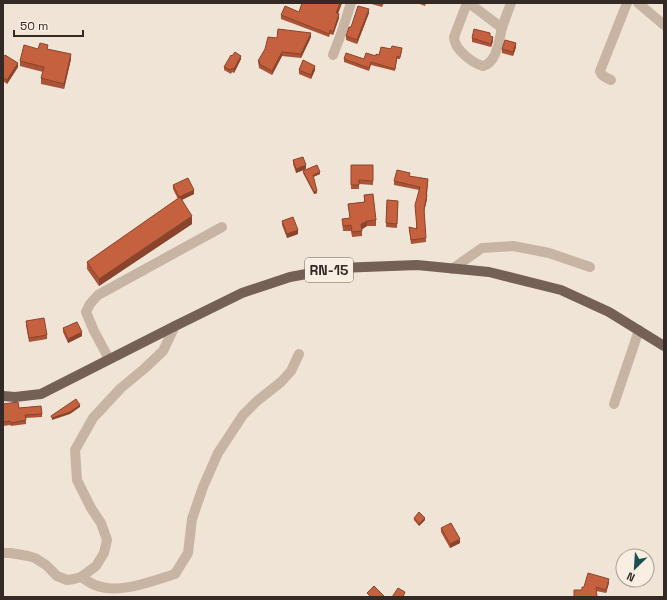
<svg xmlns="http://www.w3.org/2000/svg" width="667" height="600" font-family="'Space Grotesk',sans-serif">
	<rect width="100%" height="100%" fill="#f0e4d6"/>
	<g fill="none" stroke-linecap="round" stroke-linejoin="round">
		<g stroke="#c8b4a3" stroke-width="10">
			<path d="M467,3L454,37C454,49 472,63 483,66C497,63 499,40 502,28C505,19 508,11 511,3"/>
			<polyline points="469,3 502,28"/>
			<polyline points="638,3 664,25"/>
			<polyline points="333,55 341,34 351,3"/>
			<path d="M611,80C607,78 601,76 600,71L627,3"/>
			<polyline points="452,269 482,248 513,246 549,253 590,267"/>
			<polyline points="109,359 94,331 86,312 90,304 98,295 222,227"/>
			<polyline points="614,404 639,330"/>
			<polyline points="3,553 11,553 28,556 35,558 46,565 57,576 67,580 74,579 81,577 96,566 104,553 107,540 101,523 91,508 77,480 75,450 93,418 121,388 145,368 163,351 175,326"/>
			<path d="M81,577C86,580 90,583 95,585C119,595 152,581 175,574L188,553L192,519L203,487L218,453L243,415L257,401L281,382L291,371L299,354"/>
		</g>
		<polyline stroke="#756056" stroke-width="10" points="3,396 15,397 41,394 175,326 242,293 290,277 339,268 417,265 489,272 561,290 609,312 664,346"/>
	</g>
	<g fill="#aa5336">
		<polygon points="302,3 342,3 338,14 339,18 333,35 330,34 329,37 281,19 281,15 299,12"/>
		<polygon points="368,3 384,3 382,7"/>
		<polygon points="417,3 426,3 425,6"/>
		<polygon points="369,13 357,44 346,40 346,36 351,27"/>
		<polygon points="490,36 493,41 491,47 472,42 472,38"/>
		<polygon points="311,37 301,58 282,56 272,75 259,68 258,61 277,38"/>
		<polygon points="516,47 513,56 502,53 502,49"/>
		<polygon points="38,49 48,49 71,59 64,89 41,84 41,78 43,72 20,66 20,61"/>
		<polygon points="391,49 402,51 400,59 397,59 395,71 371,65 369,71 344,62 344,59 364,59 376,56"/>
		<polygon points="3,55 18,67 7,84 3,81"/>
		<polygon points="241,59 234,73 232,72 231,74 224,70 224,67"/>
		<polygon points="299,70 315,70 311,79 299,74"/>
		<polygon points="293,160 306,169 296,173 293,164"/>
		<polygon points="351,165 373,165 373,185 359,184 359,189 351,189"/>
		<polygon points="303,171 320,174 313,177 317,193 314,194 303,173"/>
		<polygon points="410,176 428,183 427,195 427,199 424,211 426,242 411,244 409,227 416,229 419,190 394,185 394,181"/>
		<polygon points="173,185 194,194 182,200 192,224 99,286 87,269 87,262 178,199 173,189"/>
		<polygon points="364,195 376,220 376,226 367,226 362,229 362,236 352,237 351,231 343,231 342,219 350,218 348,204 364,202"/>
		<polygon points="387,200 398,201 397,228 386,227"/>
		<polygon points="282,221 298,234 287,238 282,225"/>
		<polygon points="26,321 47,335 47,339 29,342 26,325"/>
		<polygon points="63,328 82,336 68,343 63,332"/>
		<polygon points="3,404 19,408 42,414 42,417 26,418 26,424 11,426 10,425 3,426"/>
		<polygon points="414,518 425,520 419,526 414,520"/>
		<polygon points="441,528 460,543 450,548 441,532"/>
		<polygon points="609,583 606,593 596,591 582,590"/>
	</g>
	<g fill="#8b442c">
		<polygon points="340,3 342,3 336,17 336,13"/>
		<polygon points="369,9 369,13 357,44 357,40"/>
		<polygon points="339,14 339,18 333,35 333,32"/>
		<polygon points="311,33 311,37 301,58 301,54"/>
		<polygon points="493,37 493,41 491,47 491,44"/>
		<polygon points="516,43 516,47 513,56 513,52"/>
		<polygon points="282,52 282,56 272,75 272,71"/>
		<polygon points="71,54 71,59 64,89 64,84"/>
		<polygon points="241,56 241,59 234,73 234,69"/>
		<polygon points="18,63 18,67 7,84 7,80"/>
		<polygon points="315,66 315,70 311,79 311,75"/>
		<polygon points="306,165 306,169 296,173 296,169"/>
		<polygon points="320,172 320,174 313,177 313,175"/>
		<polygon points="428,179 426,198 427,195 427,199 424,212 424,209"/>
		<polygon points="194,190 194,194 179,201 179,197"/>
		<polygon points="317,191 317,193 314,194 314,192"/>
		<polygon points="192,216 192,224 99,286 99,279"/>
		<polygon points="367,221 367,226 361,230 361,224"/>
		<polygon points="298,230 298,234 287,238 287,234"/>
		<polygon points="82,332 82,336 68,343 68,339"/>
		<polygon points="80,405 80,407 70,414 52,420 52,418"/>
		<polygon points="425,518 425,520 419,526 419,524"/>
		<polygon points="460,539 460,543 450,548 450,544"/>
		<polygon points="609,579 609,583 606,593 606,590"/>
	</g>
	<g fill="#c6613f" stroke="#8b442c">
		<polygon points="302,3 340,3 336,13 339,14 333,32 330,30 329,34 281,15 285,6 299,12"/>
		<polygon points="358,6 369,9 357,40 346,36 349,27 351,27"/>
		<polygon points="278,29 311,33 301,54 282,52 272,71 259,64 260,62 258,61 265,49 268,37 277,38"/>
		<polygon points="474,29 490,33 490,36 493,37 491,44 472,38"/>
		<polygon points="505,40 516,43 513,52 502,49"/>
		<polygon points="40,43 48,45 47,49 71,54 64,84 41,78 44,67 20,61 24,45 38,49"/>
		<polygon points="392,46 402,48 400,57 397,56 395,69 371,62 369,68 344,59 346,53 364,59 366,53 376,56 376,54 379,55 381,47 391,49"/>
		<polygon points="235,52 241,56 234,69 232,68 231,70 224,67 231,55 232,56"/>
		<polygon points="3,55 5,56 5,55 18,63 7,80 3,78"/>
		<polygon points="303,60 315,66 311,75 299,70"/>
		<polygon points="303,157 306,165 296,169 293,160"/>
		<polygon points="317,165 320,172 313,175 317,191 314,192 303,171"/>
		<polygon points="351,165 373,165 373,181 359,180 359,185 351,185"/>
		<polygon points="397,170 410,173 409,176 428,179 426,195 427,195 424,209 426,238 411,240 409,227 417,229 415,205 420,187 394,181"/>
		<polygon points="188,178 194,190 179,197 173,185"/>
		<polygon points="373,194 376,220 367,221 361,224 362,231 352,232 351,225 343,226 342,219 350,218 348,204 365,202 364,195"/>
		<polygon points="180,197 192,216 99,279 87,262"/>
		<polygon points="387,200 398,201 397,224 386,223"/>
		<polygon points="293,217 298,230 287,234 282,221"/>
		<polygon points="44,318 47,335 29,338 26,321"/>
		<polygon points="77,322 82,332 68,339 63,328"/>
		<polygon points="76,399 80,405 70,412 52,418 51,416"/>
		<polygon points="18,402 19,408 41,406 42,414 25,415 26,420 11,423 10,421 3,422 3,404"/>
		<polygon points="419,512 425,518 419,524 414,518"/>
		<polygon points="451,523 460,539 450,544 441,528"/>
		<polygon points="588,573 609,579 606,590 596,587 597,597 574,597 574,590 582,590 582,587 584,587"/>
		<polygon points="374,586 385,597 371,597 367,593"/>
		<polygon points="398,588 405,592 403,597 392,597"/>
	</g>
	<g text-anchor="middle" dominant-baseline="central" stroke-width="3.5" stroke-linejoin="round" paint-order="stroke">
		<rect fill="#f8eee2" stroke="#6e645e" stroke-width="1" x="305" y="258" width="48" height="24" rx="3"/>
		<g font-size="14" font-weight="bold" fill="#332925">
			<text x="329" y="270">RN-15</text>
		</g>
	</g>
	<rect width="667" height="600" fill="none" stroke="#332925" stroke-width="8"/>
	<g transform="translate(635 568) rotate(205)"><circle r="19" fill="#f8eee2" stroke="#a99f96"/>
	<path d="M0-3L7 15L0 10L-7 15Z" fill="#1b4f54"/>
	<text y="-6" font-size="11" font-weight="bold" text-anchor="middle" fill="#332925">N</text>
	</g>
	<path d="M14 30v6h69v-6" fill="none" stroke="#332925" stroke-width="2"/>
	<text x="20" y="30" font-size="12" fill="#332925" stroke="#f8eee2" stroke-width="3" paint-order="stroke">50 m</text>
</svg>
